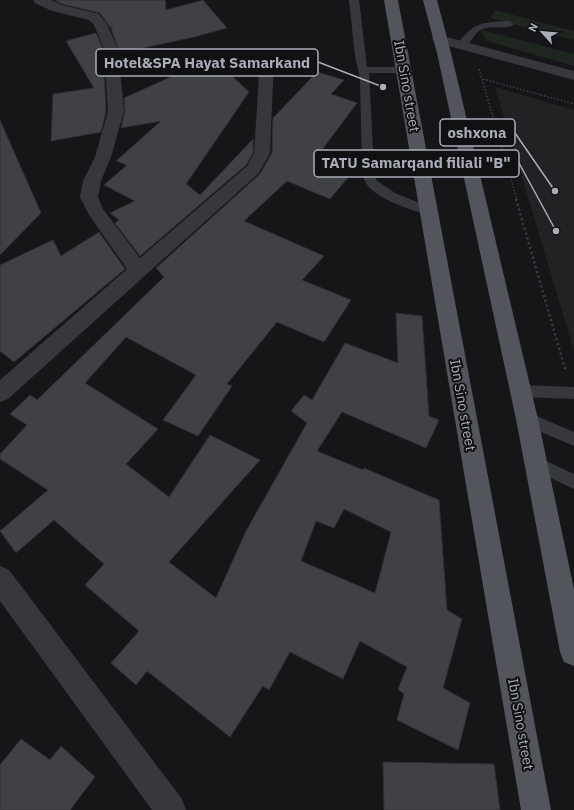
<svg xmlns="http://www.w3.org/2000/svg" width="574" height="810" font-family="'IBM Plex Sans',sans-serif">
	<rect width="100%" height="100%" fill="#161618"/>
	<polygon fill="#222225" points="495,87 574,110 574,351"/>
	<g fill="#1e261f">
		<polygon points="495,10 574,31 574,40 490,18"/>
		<polygon points="479,29 574,54 574,66 487,41"/>
	</g>
	<g fill="#404145" stroke="#303034" fill-rule="evenodd">
		<polygon points="55,0 165,0 166,10 203,0 227,28 194,37 120,53 111,29 113,29 110,27 100,13 62,4"/>
		<polygon points="96,33 103,49 106,111 101,132 51,141 53,94 94,88 66,41"/>
		<polygon points="213,58 249,92 186,184 200,195 253,139 253,153 246,165 140,256 115,223 119,220 110,213 135,201 104,185 127,165 116,161 161,121 121,128 125,111 124,98"/>
		<path d="M317,72L344,80L331,94L357,103L318,155L342,163L337,169L351,174L330,199L287,181L244,221L324,256L302,280L351,300L324,342L277,322L227,384L232,386L198,436L163,420L196,375L126,337L85,383L158,429L126,464L169,497L210,435L260,460L169,562L216,598L246,531L307,423L291,411L304,395L312,400L345,343L398,363L396,313L422,316L429,416L439,420L426,448L342,412L317,451L363,470L364,468L439,500L447,610L462,619L443,688L470,703L458,750L397,720L404,694L398,689L407,667L360,641L343,679L290,652L269,690L263,686L230,737L147,671L136,685L111,663L139,631L85,585L104,564L54,520L16,553L0,531L48,490L0,459V454L27,425L10,414L30,395L37,400L164,277L156,268L260,174L272,153L273,118ZM344,509L391,532L375,593L301,561L316,521L334,528Z"/>
		<polygon points="0,120 41,213 0,255"/>
		<polygon points="99,232 125,269 14,362 0,351 0,265 53,240 61,256"/>
		<polygon points="21,739 50,760 61,746 95,777 70,810 0,810 0,765"/>
		<polygon points="383,762 494,764 500,810 384,810"/>
	</g>
	<g fill="none" stroke-linecap="round" stroke-linejoin="round">
		<g stroke="#3d3f44" stroke-width="1.5" stroke-dasharray="1.5 2" stroke-linecap="butt">
			<polyline points="479,69 517,200"/>
			<polyline points="483,79 574,104"/>
		</g>
		<polyline stroke="#3d3f44" stroke-width="2.5" stroke-dasharray="2 3" stroke-linecap="butt" points="516,199 566,372"/>
		<g fill="#37383d" fill-rule="evenodd">
			<path d="M349,0H359L367,67H404L409,70L404,73H369L374,168L376,180L395,193L432,208L434,211L432,214L428,215L424,214C407,208 376,199 366,183C363,179 363,173 362,168L360,79L355,56Z"/>
			<path d="M509,21L514,24L512,26C502,29 490,25 480,30C473,35 470,46 462,48L457,45C473,22 483,22 509,21Z"/>
			<polygon points="521,385 574,387 574,399 521,397 516,395 514,391 516,387"/>
			<polygon points="527,412 574,432 574,446 522,424 519,419 522,414"/>
			<polygon points="535,456 574,474 574,489 529,468 527,463 529,458"/>
		</g>
		<g fill="#37383d" fill-rule="evenodd">
			<polygon points="33,0 51,0 62,5 99,14 107,24 118,49 124,111 111,157 101,181 98,197 103,209 140,258 247,166 254,153 260,59 262,56 267,55 272,56 274,59 270,153 259,173 8,399 0,402 0,380 127,269 89,215 80,197 83,181 95,157 108,111 104,49 94,25 89,20 52,11 35,3"/>
			<polygon points="439,35 574,71 574,80 434,42 432,39 434,36"/>
			<polygon points="0,566 9,570 182,799 186,810 152,810 0,601"/>
		</g>
		<g fill="#53555c" fill-rule="evenodd">
			<polygon points="384,0 398,0 551,810 521,810"/>
			<polygon points="423,0 437,0 451,53 538,419 574,589 574,666 564,662 560,652 516,419 437,53"/>
		</g>
	</g>
	<g text-anchor="middle" dominant-baseline="central" stroke-width="4" stroke-linejoin="round" paint-order="stroke">
		<g font-size="14" fill="#a8adb8" stroke="#111113">
			<text transform="translate(407 86) rotate(80)">Ibn Sino street</text>
			<text transform="translate(463 405) rotate(80)">Ibn Sino street</text>
			<text transform="translate(521 724) rotate(80)">Ibn Sino street</text>
		</g>
	</g>
	<path fill="none" stroke="#a8adb8" stroke-width="1.5" d="M383 87L318 62M555 191L515 133M556 231L519 163"/>
	<g fill="#a8adb8" stroke="#111113" stroke-width="1.5">
		<circle cx="383" cy="87" r="4"/>
		<circle cx="555" cy="191" r="4"/>
		<circle cx="556" cy="231" r="4"/>
	</g>
	<g fill="#111113" stroke="#a8adb8" stroke-width="1.5">
		<rect x="96" y="49" width="222" height="27" rx="4"/>
		<rect x="440" y="119" width="75" height="27" rx="4"/>
		<rect x="314" y="150" width="205" height="27" rx="4"/>
	</g>
	<g font-size="15" text-anchor="middle" font-weight="bold" fill="#a8adb8">
		<text x="207" y="68">Hotel&amp;SPA Hayat Samarkand</text>
		<text x="477" y="138">oshxona</text>
		<text x="416" y="168">TATU Samarqand filiali "B"</text>
	</g>
	<g transform="translate(542 32) rotate(297)" stroke="#111113" stroke-width="3" paint-order="stroke">
	<path d="M0-3L7 15L0 10L-7 15Z" fill="#a8adb8"/>
	<text y="-6" font-size="11" font-weight="bold" text-anchor="middle" fill="#a8adb8">N</text>
	</g>
</svg>
